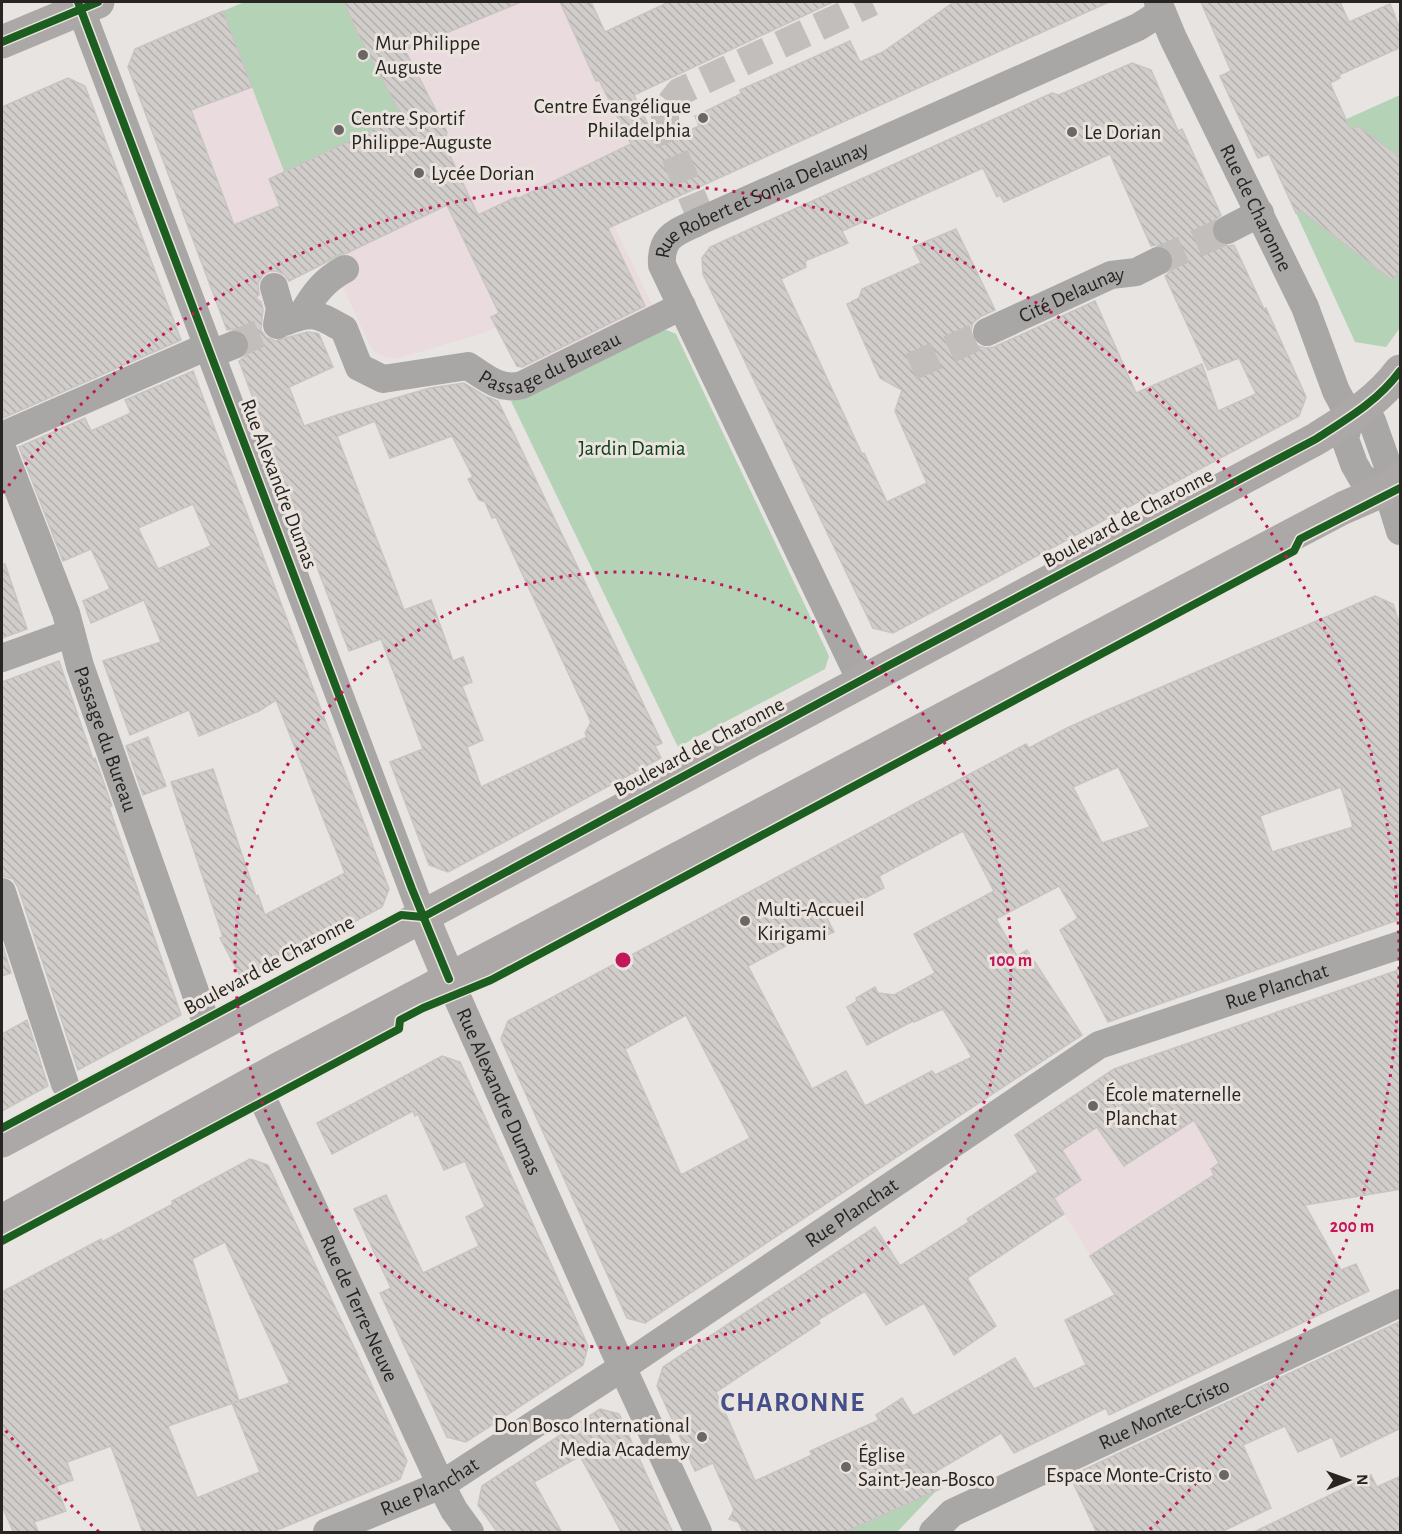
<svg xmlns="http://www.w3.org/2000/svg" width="1402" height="1534" font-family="'Alegreya Sans',sans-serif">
	<defs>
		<pattern id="building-back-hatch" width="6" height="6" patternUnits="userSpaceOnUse" patternTransform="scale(1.5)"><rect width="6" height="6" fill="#d1cdcb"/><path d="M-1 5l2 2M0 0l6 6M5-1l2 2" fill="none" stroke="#b3b0ae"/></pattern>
	</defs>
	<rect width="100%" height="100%" fill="#e8e4e1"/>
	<g fill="#eadbdf">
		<polygon points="245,2 591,2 681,196 614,226 654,308 526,368 516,365 496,327 484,333 399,358 388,358 378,354 371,348 341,283 339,257 262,293 268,311 227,331 150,126 251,87 223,11"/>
		<polygon points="1165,1052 1260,1220 1115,1295 1015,1135 1114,1069"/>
	</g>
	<g fill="#b3d2b6">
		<polygon points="245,2 344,2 358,34 448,204 320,266 223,11"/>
		<polygon points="1400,95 1400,328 1386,347 1355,342 1269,154"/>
		<polygon points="664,329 676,334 829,656 825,669 678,747 511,401"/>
		<polygon points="936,1491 897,1532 830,1532"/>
	</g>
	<g fill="url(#building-back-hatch)" stroke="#c8c4c2" stroke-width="1.5" fill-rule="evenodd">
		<path d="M344,2H521L405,50L447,132L444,143L478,215L516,197L517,199L631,144L599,80L596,81L560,2H591L605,32L669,2H833L634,95L658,145L699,126L695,116L741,94L740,90L850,41L860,62L883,52L954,2H1109L608,228L645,306L522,367L517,366L491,317L499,313L447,205L347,253L337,255L319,266L289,281L285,275L277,271H269L262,276L258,284L259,295L255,297L261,302L263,309L261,330L266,337L275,341L307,332L316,333L319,334L333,367L289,387L304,426L340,414L430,388L464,383L485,396L498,401L662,743L655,746L661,758L448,872L429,865L390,762L423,749L381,639L349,651L239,361L247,355L250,348V340L245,333L237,329L227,330L128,67L135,49L223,11L252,87L191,110L234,225L280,206L269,179L402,116L358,34ZM375,421L390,458L452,436L473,477L468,479L479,500L485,502L492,518L496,517L591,722L585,733L587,737L481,787L467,747L483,740L462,686L472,682L463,657L453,661L431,600L404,610L337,436Z"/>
		<polygon points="1201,2 1340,2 1349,22 1390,4 1401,31 1401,47 1339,75 1340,78 1330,83 1350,129 1358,126 1401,158 1401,270 1392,280 1300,210 1296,213 1269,154 1258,158 1220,76 1231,71"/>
		<path d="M1132,63L1151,70L1178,131L1182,129L1221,215L1213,222L1211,229L1212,237L1219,244L1227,246L1234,245L1264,309L1266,308L1306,397L1299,416L893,633L873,628L703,274L702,258L710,247L1052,93L1059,95ZM1110,154L1151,246L1160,245L1167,247L1173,254L1174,263L1172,270L1165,276L1208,370L1239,358L1256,394L1218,411L1202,364L1136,393L1095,301L994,347L986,348L978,346L972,338L971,330L973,323L980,317L995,310L956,229L913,247L921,263L862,289L859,298L847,304L880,378L902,390L895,411L927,483L887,502L864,453L862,454L781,279L806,267L805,261L848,243L842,231L983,168L997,197L1000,195L1004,202Z"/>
		<polygon points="68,78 85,86 181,340 3,418 2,107"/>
		<path d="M193,371L389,889L382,907L243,981L220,938L223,937L171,782L213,769L256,896L258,895L265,915L345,873L276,700L259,711L199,736L189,710L130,735L103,661L161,642L144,600L91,623L83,601L110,589L91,549L63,561L19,447L85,418L91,431L131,413L125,400ZM193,504L211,546L158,569L138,528Z"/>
		<polygon points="5,564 27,629 2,638 2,565"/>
		<path d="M1375,596L1393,604L1401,628V919L1108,1022L1060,930L1078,918L1059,886L996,919L1017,956L1027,950L1082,1035L645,1323L627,1318L501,1039L508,1021L1026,744L1029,748L1067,728L1105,711ZM1118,767L1150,827L1102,843L1073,787ZM1341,787L1353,827L1272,852L1260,816ZM963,831L994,891L914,934L935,973L894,995L878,993L875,987L856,998L857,1001L847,1007L867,1045L913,1021L914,1022L943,1009L972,1057L935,1075L932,1071L865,1106L846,1071L812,1089L748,966L810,933L814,941L834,932L827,918L884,888L879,876ZM686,1015L750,1138L681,1175L625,1049Z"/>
		<polygon points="59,661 93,759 95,758 112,806 109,807 181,1015 78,1070 18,887 13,879 2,876 2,682"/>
		<polygon points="148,737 166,786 143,795 126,746"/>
		<polygon points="2,943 11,973 2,976"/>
		<path d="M1401,969V1189L1305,1205L1341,1270L1356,1264L1369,1291L1109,1415L1106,1408L1014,1453L1001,1433L935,1472L942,1488L843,1533H744L738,1522L729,1519L734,1510L713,1463L695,1471L657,1386L663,1367L875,1227L900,1266L969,1222L967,1219L1038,1172L1015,1135L1114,1069ZM1194,1120L1219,1163L1211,1169L1214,1175L1090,1256L1115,1295L1065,1320L1086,1365L1034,1389L1015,1358L913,1416L902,1398L876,1415L879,1420L810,1451L812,1455L755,1481L716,1392L820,1323L818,1320L865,1291L886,1325L924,1303L954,1355L996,1326L967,1278L1064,1214L1054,1198L1081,1180L1062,1150L1097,1127L1124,1166Z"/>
		<polygon points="27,1020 48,1086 2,1111 2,1034"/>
		<polygon points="442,1056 460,1062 588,1346 583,1365 466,1442 447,1437 380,1293 391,1288 354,1209 386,1195 423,1273 479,1246 466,1217 485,1207 465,1161 444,1170 418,1114 415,1116 413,1111 332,1154 317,1123"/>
		<path d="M250,1159L268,1165L359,1358L407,1461L400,1479L270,1533H143L111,1446L67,1462L73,1480L56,1486L66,1511L34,1522L39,1533H14L2,1506V1292L101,1239L102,1242L173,1204L172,1201ZM225,1242L290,1383L232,1403L260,1472L197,1498L168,1426L239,1401L192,1259Z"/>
		<polygon points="1401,1321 1401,1428 1341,1457 1332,1437 1298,1452 1285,1426 1243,1445 1271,1508 1219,1533 1097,1533 1070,1476"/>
		<polygon points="600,1409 619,1414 673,1533 622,1533 580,1456 534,1482 562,1533 498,1533 478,1505 482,1486"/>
		<polygon points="1371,1475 1377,1487 1401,1476 1401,1533 1252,1533"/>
	</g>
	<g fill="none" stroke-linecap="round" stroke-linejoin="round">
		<g stroke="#c1bebb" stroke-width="28" stroke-dasharray="28 14" stroke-linecap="butt">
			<polyline points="702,220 665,132 665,110 679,92 872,2"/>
			<polyline points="1158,261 1227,230"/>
			<polyline points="234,345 287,321"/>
			<polyline points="911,367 987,332"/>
		</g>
		<g stroke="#a8a7a6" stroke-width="28">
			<polyline points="78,2 423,917"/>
			<path id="s1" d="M1158,2L1173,38L1305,307L1336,391L1350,417L1345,439L1354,464L1362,478L1387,489"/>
			<polyline points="1227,230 1260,213"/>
			<polyline points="274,287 280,308 277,325"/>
			<path d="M302,315C313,295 324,280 345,269"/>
			<path id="s2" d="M287,321C315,310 319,316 344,329L359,367L383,379L468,366C485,377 500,391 522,385L682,306"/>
			<path id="s3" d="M987,332L1111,275L1136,272L1158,261"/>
			<polyline points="211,354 234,345"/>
			<polyline points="1350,417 1372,421 1388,466 1387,489 1400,531"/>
			<polyline points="2,436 208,346"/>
			<path id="s4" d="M2,448L66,613L80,666L209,1031"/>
			<polyline points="2,658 71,633"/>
			<path id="s5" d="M861,681L662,265C660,234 679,232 702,220L1138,27L1162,12"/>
			<polyline points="2,892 65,1084"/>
			<path id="s6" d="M449,979L612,1345L698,1532"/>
			<path id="s7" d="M255,1082L441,1485L454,1510L470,1532"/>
			<path id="s8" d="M327,1532L441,1485L467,1468L623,1367L1099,1045L1400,945"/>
			<path id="s9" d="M933,1532L952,1513L1400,1303"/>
		</g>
		<g stroke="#aca8a7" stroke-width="33">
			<polyline points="2,42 98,2"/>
			<polyline points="423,917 449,979"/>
			<path d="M2,1141C440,908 877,672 1316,439C1347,419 1378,401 1400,371"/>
			<polyline points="2,1221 280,1068 1343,508 1387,489 1400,477"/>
		</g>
		<defs>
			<g id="cycleway">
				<polyline points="78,2 412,889 449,979"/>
				<polyline points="2,42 98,2"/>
				<path d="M2,1128L401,915L423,917L884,668L1316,439C1347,419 1378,401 1400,371"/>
				<polyline points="2,1241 399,1029 400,1020 423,1008 491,980 1294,551 1300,539 1400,488"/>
			</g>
		</defs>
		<use href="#cycleway" stroke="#ebe4de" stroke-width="11"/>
		<use href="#cycleway" stroke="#1b5e20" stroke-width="8"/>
	</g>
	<g fill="none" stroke="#c2185b" stroke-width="3" stroke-dasharray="3 6">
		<circle cx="623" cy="960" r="388"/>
		<path d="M99 1532A776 776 0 0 1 3 1427M3 493A776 776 0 1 1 1147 1532"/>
	</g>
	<g fill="#6b6765" stroke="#ebe4de" stroke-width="2">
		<circle cx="363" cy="55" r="6"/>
		<circle cx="703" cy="118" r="6"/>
		<circle cx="339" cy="130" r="6"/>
		<circle cx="1072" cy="132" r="6"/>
		<circle cx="419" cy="173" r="6"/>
		<circle cx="745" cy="921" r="6"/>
		<circle cx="1093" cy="1106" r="6"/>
		<circle cx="702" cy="1437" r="6"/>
		<circle cx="846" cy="1467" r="6"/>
		<circle cx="1224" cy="1475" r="6"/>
	</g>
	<g text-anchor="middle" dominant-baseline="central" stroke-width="6" stroke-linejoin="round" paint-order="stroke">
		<g font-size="21" fill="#272422" stroke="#ebe4de" text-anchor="start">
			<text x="375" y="43">Mur Philippe<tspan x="375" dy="24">Auguste</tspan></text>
			<text x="691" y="106" text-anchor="end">Centre Évangélique<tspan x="691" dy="24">Philadelphia</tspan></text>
			<text x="351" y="118">Centre Sportif<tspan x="351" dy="24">Philippe-Auguste</tspan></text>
			<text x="1084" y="132">Le Dorian</text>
			<text x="431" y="173">Lycée Dorian</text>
			<text x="757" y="909">Multi-Accueil<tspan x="757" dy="24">Kirigami</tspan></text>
			<text x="1105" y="1094">École maternelle<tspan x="1105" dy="24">Planchat</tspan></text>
			<text x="690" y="1425" text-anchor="end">Don Bosco International<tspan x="690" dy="24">Media Academy</tspan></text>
			<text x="858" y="1455">Église<tspan x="858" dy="24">Saint-Jean-Bosco</tspan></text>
			<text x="1212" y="1475" text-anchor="end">Espace Monte-Cristo</text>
		</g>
		<g font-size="21" fill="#272422" stroke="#ebe4de">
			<text stroke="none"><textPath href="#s5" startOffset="588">Rue Robert et Sonia Delaunay</textPath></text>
			<text stroke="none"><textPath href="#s1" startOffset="228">Rue de Charonne</textPath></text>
			<text stroke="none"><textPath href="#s3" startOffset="93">Cité Delaunay</textPath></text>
			<text stroke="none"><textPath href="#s2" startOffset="306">Passage du Bureau</textPath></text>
			<text transform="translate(279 484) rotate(69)">Rue Alexandre Dumas</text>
			<text transform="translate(1128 518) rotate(-28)">Boulevard de Charonne</text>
			<text stroke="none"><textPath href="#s4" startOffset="309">Passage du Bureau</textPath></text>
			<text transform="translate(699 747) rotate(-28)">Boulevard de Charonne</text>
			<text transform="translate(269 965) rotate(-28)">Boulevard de Charonne</text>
			<text stroke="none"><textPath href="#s8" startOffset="1102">Rue Planchat</textPath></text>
			<text stroke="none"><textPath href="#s6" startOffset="123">Rue Alexandre Dumas</textPath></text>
			<text stroke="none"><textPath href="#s8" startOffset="616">Rue Planchat</textPath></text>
			<text stroke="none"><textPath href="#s7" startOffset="249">Rue de Terre-Neuve</textPath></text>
			<text stroke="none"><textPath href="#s9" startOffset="261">Rue Monte-Cristo</textPath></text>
			<text stroke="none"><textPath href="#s8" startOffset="112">Rue Planchat</textPath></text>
		</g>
		<g font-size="21" fill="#0c411d" stroke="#ebe4de">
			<text x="632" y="448">Jardin Damia</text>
		</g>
		<g font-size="27" font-weight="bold" letter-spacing="1.5" fill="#424f8b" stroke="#ebe4de">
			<text x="793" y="1402">CHARONNE</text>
		</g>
	</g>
	<circle cx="623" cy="960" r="9" fill="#c2185b" stroke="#ebe4de" stroke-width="3"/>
	<g font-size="18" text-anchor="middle" font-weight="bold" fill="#c2185b" stroke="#ebe4de" stroke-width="6" stroke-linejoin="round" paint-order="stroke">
		<text x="1011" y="966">100 m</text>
		<text x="1352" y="1232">200 m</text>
	</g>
	<rect width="1402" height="1534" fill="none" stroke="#272422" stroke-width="6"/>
	<g transform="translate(1348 1480) rotate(89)" stroke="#ebe4de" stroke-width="4.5" paint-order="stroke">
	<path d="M0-4.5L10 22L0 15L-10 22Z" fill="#272422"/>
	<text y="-9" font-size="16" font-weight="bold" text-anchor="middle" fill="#272422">N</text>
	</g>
</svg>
